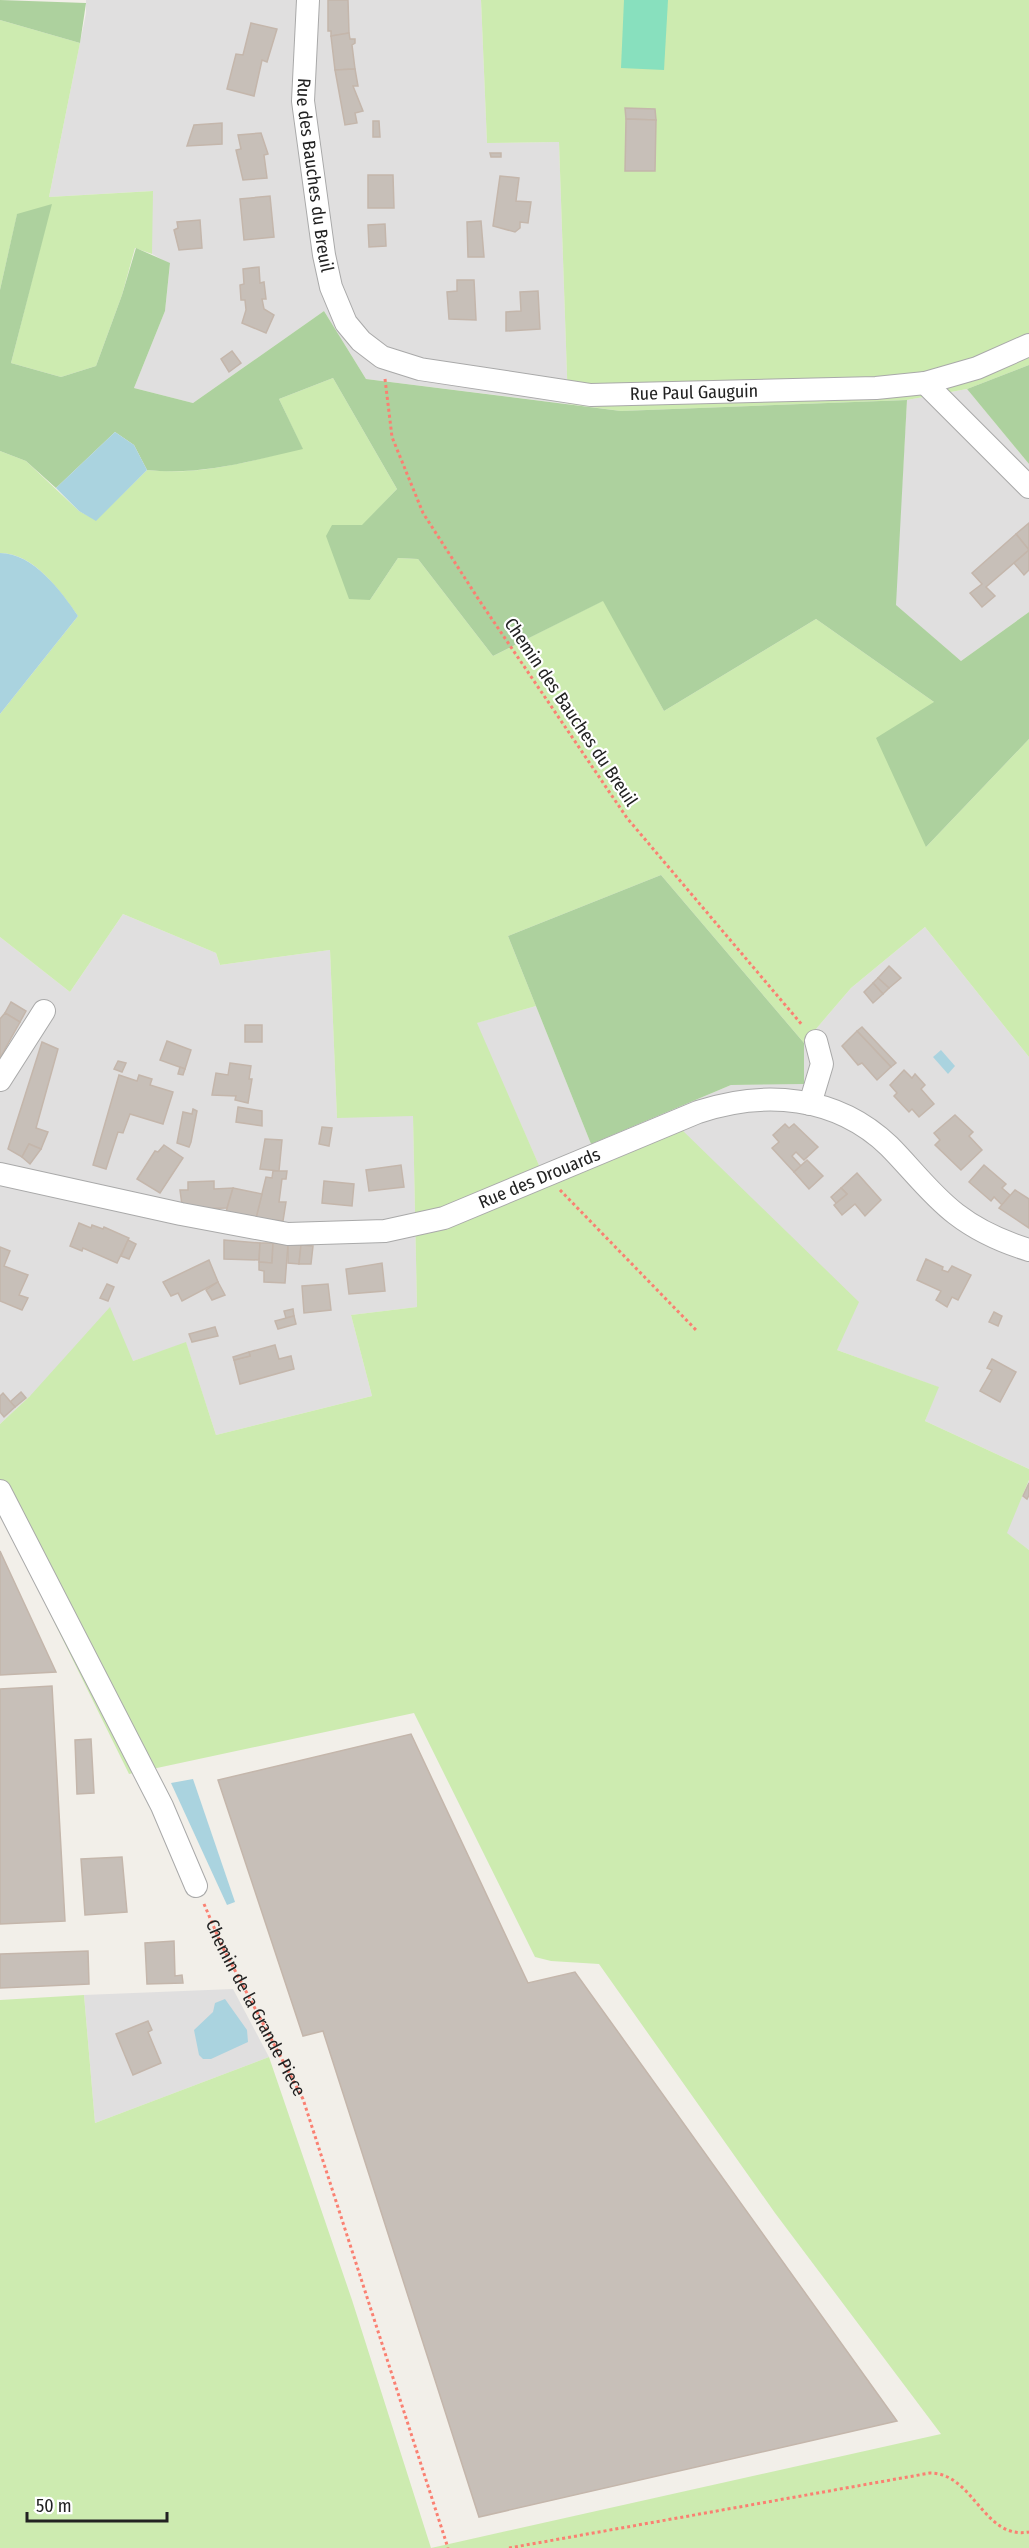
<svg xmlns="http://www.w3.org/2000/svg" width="1029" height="2548" font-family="'Fira Sans Condensed',sans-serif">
	<rect width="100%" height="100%" fill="#f2efe9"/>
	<g fill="#e0dfdf">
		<polygon points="86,0 481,0 487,143 559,142 568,404 366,379 324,311 193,403 134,388 165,311 170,264 152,254 152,191 49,197 86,13"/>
		<polygon points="967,389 1029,464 1029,612 961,661 895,605 907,400"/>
		<polygon points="123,914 216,953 220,965 330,950 337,1117 413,1115 417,1307 351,1315 372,1396 216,1435 186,1343 30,1396 0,1424 0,937 70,992"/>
		<polygon points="925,927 1029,1057 1029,1469 925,1421 938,1387 837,1350 548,1186 476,1023 536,1006 591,1144 731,1085 804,1083 804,1043 851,988"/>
		<polygon points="1029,1480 1029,1550 1006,1533"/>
		<polygon points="233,1989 269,2057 95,2123 84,1995"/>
	</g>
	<g fill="#cdebb0">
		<polygon points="481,0 1029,0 1029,365 967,389 907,400 621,411 568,404 559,142 487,143"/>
		<polygon points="0,20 80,43 49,197 153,191 152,254 135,248 122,295 96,366 61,377 11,363 51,205 17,215 0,290"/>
		<path d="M333,378L397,489L362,526L332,525L370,600L398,558L418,559L493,656L604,600L664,711L816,619L934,702L926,847L1029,739V1057L925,927L851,988L804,1043L661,875L508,936L536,1006L477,1023L548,1186L680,1128L859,1302L837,1350L939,1387L925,1421L1029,1469V1480L1007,1533L1029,1550V2548H431L941,2434L775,2213L599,1964L551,1961L535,1957L414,1713L129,1774L0,1512V1424L30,1396L110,1307L133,1361L186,1342L216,1435L372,1396L351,1315L417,1307L413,1116L337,1118L330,950L220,965L216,953L123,914L70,992L0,937V714L78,616C60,591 34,553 0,553V451L26,461L79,511L96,520L147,470C201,476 251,461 302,448L279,399Z"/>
		<polygon points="84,1995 95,2123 269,2057 352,2300 431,2548 0,2548 0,2000"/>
	</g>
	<g fill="#add19e">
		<polygon points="0,0 86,3 80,43 0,20"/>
		<path d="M52,204L11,363L61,377L96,366L122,295L136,248L170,263L165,311L134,388L193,403L324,311L366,379L621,411L907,400L896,605L961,661L1029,612V739L926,847L876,738L934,702L816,619L664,711L603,601L493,656L418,559L398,558L370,600L349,599L326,536L332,525H362L397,489L333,378L279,399L303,449C251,461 201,476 147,470L134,445L115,432L56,488L26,461L0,451V290L17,214Z"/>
		<polygon points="1029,365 1029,464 967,389"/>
		<polygon points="661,875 804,1043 804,1084 731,1085 591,1144 508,936"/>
	</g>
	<polygon fill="#88e0be" points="624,0 668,0 664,70 621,68"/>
	<g fill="#aad3df">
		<polygon points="115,432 134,445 147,470 96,521 79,511 56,488"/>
		<path d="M0,553C33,553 61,591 78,616L0,714Z"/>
		<polygon points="941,1050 955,1066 948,1074 933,1057"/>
		<polygon points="193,1779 235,1902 227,1905 171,1783"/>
		<polygon points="225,1999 247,2030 248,2042 211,2059 203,2059 199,2055 194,2030 213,2012 215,2003"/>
	</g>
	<g fill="#c7bfb8" stroke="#c4b6ab" stroke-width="1.5">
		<polygon points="328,0 348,0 349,33 331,36 331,31 328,31"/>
		<polygon points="251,23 277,29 267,62 262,60 254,96 227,89 236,54 243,55"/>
		<polygon points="349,33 350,39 355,39 355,43 352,45 355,69 335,70 331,36"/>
		<polygon points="355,69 358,86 353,86 363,111 355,113 357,123 345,125 335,70"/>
		<polygon points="625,108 655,109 656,120 626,119"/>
		<polygon points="626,119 656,120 655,171 625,171"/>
		<polygon points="373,121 379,121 380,137 373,137"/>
		<polygon points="222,123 222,144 187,146 194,125"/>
		<polygon points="261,133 268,154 264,155 267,178 243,180 236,150 241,149 238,135"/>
		<polygon points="490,153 501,153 501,157 491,157"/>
		<polygon points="368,175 393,175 394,208 368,208"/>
		<polygon points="500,176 519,178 516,201 531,202 528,223 520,222 520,228 515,232 493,226"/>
		<polygon points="270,196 274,237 244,240 240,199"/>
		<polygon points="200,220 202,248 179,250 174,230 178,228 177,222"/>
		<polygon points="481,221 484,257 468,257 467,222"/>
		<polygon points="385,224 386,246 369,247 368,225"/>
		<polygon points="259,267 260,283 264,282 266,299 262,299 264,309 274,315 266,333 242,323 246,310 245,300 241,300 240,285 244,284 243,269"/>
		<polygon points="457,280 474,280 476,320 449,319 447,292 457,291"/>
		<polygon points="538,291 540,329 506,331 506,312 521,311 520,292"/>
		<polygon points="232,351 241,363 229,372 221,359"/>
		<polygon points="1029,523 1029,550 1016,534"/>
		<polygon points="1016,534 1029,550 986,587 995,596 982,607 970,593 982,584 972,573"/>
		<polygon points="1029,550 1029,570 1024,575 1014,563"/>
		<polygon points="889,966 901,978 889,988 878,978"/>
		<polygon points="878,978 889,988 883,994 873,983"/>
		<polygon points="873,983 883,994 873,1003 864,992"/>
		<polygon points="11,1002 26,1011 20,1022 5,1013"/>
		<polygon points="5,1013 20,1022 0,1058 0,1019"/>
		<rect x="245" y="1025" width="17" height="17"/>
		<polygon points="862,1027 896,1063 891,1067 857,1031"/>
		<polygon points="857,1031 891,1067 877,1080 862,1063 858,1065 842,1046"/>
		<polygon points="167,1041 191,1050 185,1069 160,1060"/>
		<polygon points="42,1042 58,1049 36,1128 48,1132 41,1149 29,1144 22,1157 8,1149"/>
		<polygon points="118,1061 126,1063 122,1072 114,1069"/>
		<polygon points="230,1063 251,1066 249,1079 252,1079 248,1103 235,1100 236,1096 212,1095 216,1073 228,1075"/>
		<polygon points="180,1067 185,1069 183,1075 178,1074"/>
		<polygon points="904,1070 912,1078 915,1074 925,1085 921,1089 934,1104 919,1117 912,1109 909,1112 894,1096 897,1093 890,1085"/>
		<polygon points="119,1075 137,1081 139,1075 152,1079 150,1085 173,1092 163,1124 130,1114 123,1133 118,1132 106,1169 93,1165"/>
		<polygon points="238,1107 262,1111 262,1126 236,1122"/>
		<polygon points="193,1109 197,1111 191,1142 189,1147 177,1143 183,1112 192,1114"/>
		<polygon points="955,1115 973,1132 969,1136 982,1150 961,1170 935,1145 940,1140 934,1133"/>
		<polygon points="785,1124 789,1128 794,1124 818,1147 804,1160 796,1152 792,1156 801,1166 794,1172 772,1148 779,1142 773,1135"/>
		<polygon points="322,1127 332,1128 329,1146 319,1144"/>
		<polygon points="265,1139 282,1140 279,1171 260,1169"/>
		<polygon points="29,1144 41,1149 30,1164 22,1157"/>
		<polygon points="164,1145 183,1158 160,1193 137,1179 155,1151 158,1152"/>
		<polygon points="807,1160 823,1176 809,1189 794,1172"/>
		<polygon points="401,1165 404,1187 369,1191 366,1170"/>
		<polygon points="984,1165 1006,1184 1002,1188 1010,1195 1002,1205 994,1197 991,1201 969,1182"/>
		<polygon points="273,1171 287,1171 286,1179 282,1179 279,1202 286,1202 283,1221 256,1218 266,1177 272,1178"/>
		<polygon points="857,1173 881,1200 865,1216 855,1204 842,1215 834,1205 847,1194 841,1188"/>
		<polygon points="214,1181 214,1189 233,1188 227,1208 188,1209 182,1205 180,1190 188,1190 188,1182"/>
		<polygon points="324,1181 354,1184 352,1206 322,1203"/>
		<polygon points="233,1188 262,1194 256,1218 226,1212"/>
		<polygon points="841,1188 847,1194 836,1203 831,1197"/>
		<polygon points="1015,1190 1029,1199 1029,1228 999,1208"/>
		<polygon points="79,1223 91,1228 92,1225 103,1229 104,1227 129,1238 117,1263 83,1248 82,1251 70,1246"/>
		<polygon points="128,1240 136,1244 129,1259 121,1256"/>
		<polygon points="224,1240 260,1243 259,1260 224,1259"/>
		<polygon points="260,1243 273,1243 272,1263 259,1262"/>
		<polygon points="273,1243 288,1244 285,1283 264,1282 264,1271 259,1270 259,1262 272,1263"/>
		<polygon points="288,1244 301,1245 299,1264 288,1263"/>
		<polygon points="301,1245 313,1246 311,1264 299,1264"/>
		<polygon points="0,1247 10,1251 4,1266 28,1275 19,1295 28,1298 22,1310 0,1301"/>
		<polygon points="926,1259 943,1267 942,1270 948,1272 952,1266 971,1275 958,1300 952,1297 947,1307 936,1300 941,1291 917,1280"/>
		<polygon points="209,1260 218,1282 182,1301 178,1293 171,1296 163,1282"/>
		<polygon points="382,1263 385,1291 349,1294 346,1269"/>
		<polygon points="218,1282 225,1295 212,1300 206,1290"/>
		<polygon points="107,1284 114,1287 108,1301 100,1298"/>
		<polygon points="328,1284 331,1310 304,1313 302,1286"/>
		<polygon points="293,1309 294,1316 286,1318 284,1311"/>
		<polygon points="994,1312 1002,1316 998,1326 989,1322"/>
		<polygon points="294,1316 296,1324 278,1329 275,1321"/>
		<polygon points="215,1327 218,1336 192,1342 189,1334"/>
		<polygon points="275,1345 279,1359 291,1356 294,1369 240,1384 234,1360 250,1356 249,1352"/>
		<polygon points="249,1352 250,1356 234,1360 233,1357"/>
		<polygon points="992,1359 1016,1372 1000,1402 980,1391 992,1370 987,1368"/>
		<polygon points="21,1392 26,1398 15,1407 10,1402"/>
		<polygon points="3,1393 15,1407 4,1417 0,1412 0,1396"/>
		<polygon points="1029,1483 1029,1495 1027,1499 1023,1496"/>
		<polygon points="0,1551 56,1672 0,1675"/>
		<polygon points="52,1686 65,1921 0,1924 0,1689"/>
		<polygon points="411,1734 528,1983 575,1972 897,2421 479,2517 323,2031 303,2036 218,1780"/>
		<polygon points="91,1739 94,1793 77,1794 75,1740"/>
		<polygon points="122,1857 127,1912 85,1915 81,1859"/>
		<polygon points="174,1941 175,1976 182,1975 183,1983 147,1984 145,1943"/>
		<polygon points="88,1951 89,1984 0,1988 0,1954"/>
		<polygon points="148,2021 152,2030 148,2032 161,2063 133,2075 116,2034"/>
	</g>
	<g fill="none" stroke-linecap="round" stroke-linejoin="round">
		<defs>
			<g id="minor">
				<path id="s2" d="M308,0L303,101L324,255L331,287L346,323L361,341L382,357L420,369L591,395L876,388L925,383L977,368L1029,345"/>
				<polyline points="925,383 1029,487"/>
				<polyline points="0,1080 44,1011"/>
				<polyline points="810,1104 822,1064 816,1041"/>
				<path id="s3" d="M0,1174L181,1214L288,1234L385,1231L444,1218L698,1112C764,1090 836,1095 889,1146C911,1168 931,1195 956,1214C978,1231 1003,1242 1029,1250"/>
				<polyline points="0,1491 162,1806 196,1886"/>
			</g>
		</defs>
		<use href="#minor" stroke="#a9a9a9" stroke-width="24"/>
		<g stroke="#fa8072" stroke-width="3" stroke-dasharray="3 3" stroke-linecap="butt">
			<polyline points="385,379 392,437 423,513 479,600 627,818 803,1026"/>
			<polyline points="560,1190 697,1331"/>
			<path id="s1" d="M204,1904L222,1946L303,2099L448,2548"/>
			<path d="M509,2548L930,2473C974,2473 983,2540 1029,2532"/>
		</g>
		<use href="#minor" stroke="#fff" stroke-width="22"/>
	</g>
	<g text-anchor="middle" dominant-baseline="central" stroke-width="4.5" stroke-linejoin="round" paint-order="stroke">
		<g font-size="18" fill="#222" stroke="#fff">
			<text stroke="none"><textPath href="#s2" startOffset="176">Rue des Bauches du Breuil</textPath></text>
			<text stroke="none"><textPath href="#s2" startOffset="694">Rue Paul Gauguin</textPath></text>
			<text transform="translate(571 712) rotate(56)">Chemin des Bauches du Breuil</text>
			<text stroke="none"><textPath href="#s3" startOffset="555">Rue des Drouards</textPath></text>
			<text stroke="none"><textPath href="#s1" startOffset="116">Chemin de la Grande Piece</textPath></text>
		</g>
	</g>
	<path d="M27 2512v9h140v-9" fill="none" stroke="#222222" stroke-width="3"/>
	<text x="36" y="2512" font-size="18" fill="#222222" stroke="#ffffff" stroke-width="4.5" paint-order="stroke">50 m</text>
</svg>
